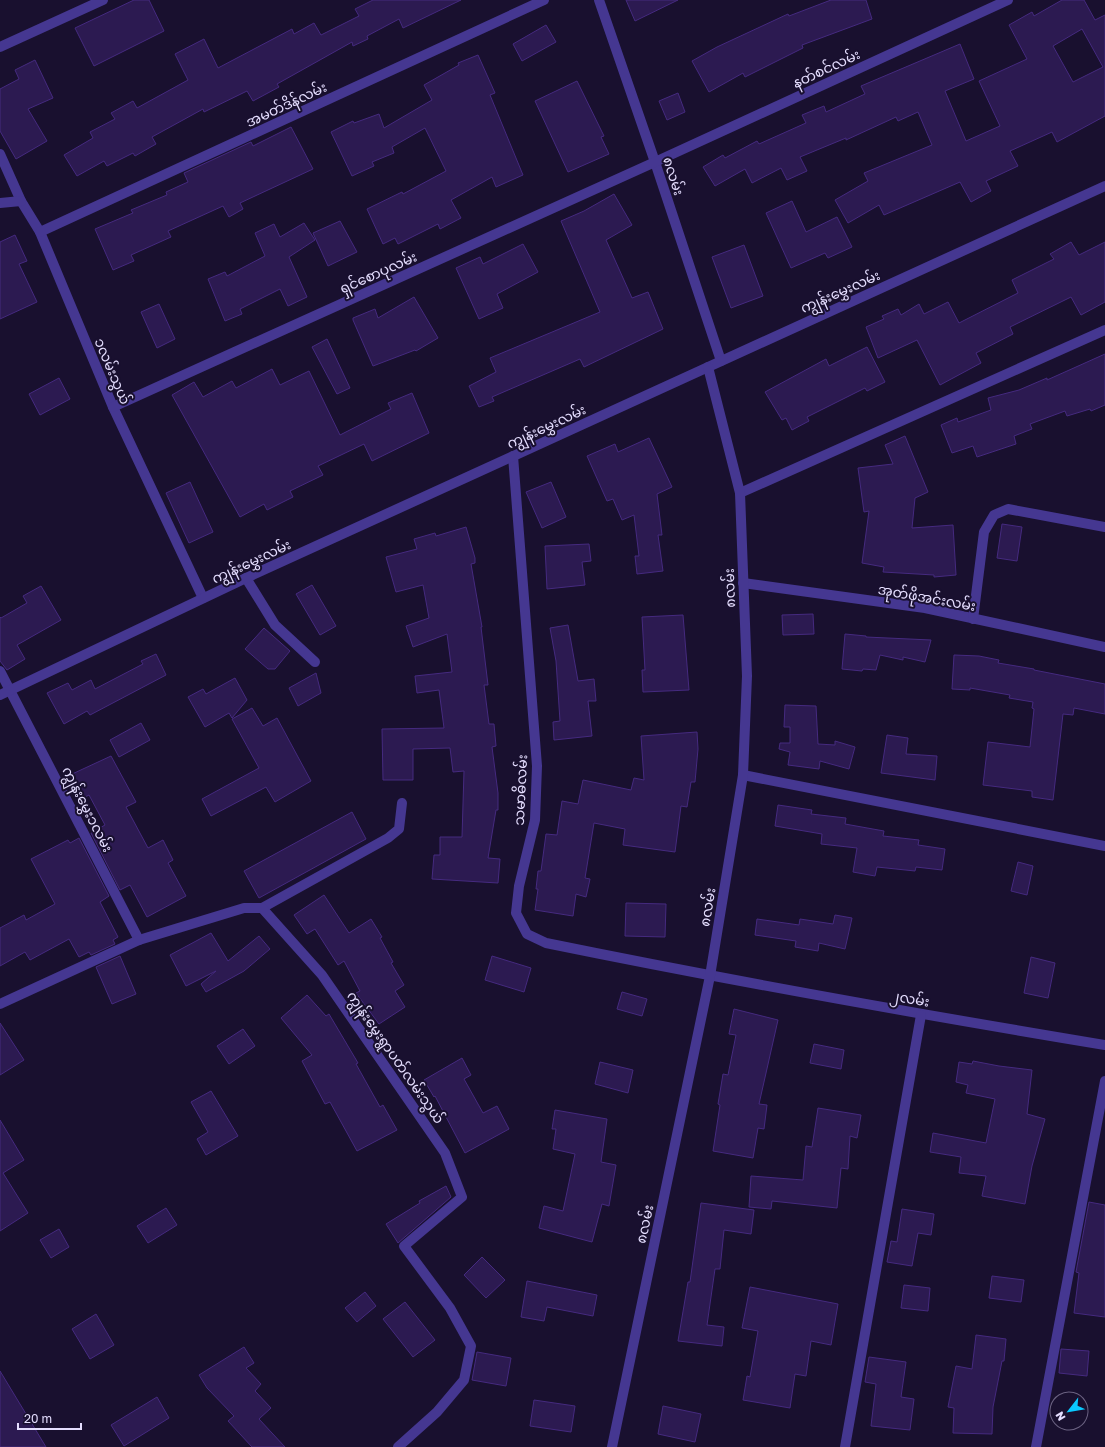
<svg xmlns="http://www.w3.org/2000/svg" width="1105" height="1447" font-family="'Golos Text','Noto Sans Myanmar',sans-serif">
	<rect width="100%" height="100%" fill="#19102f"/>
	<g fill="#2c1a51" stroke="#452a7f" fill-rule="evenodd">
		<polygon points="134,0 149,0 164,31 94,66 75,28"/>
		<polygon points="373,0 461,0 403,28 399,19 367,36 368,39 353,46 352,42 277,84 279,87 253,101 247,91 204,112 203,109 152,137 156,144 135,156 133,153 107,166 104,161 77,176 64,155 93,138 90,132 115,119 111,113 133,101 137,108 188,80 175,54 204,39 218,68 292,29 294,34 314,23 321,35 359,16 355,9"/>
		<polygon points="626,0 678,0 635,21"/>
		<polygon points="831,0 866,0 872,19 802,45 803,48 745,77 743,73 709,92 692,61 717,47 788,14 789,16"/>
		<path d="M1062,0H1084L1095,20L1105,15V116L1057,142L1052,132L1010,151L1018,166L986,181L991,191L971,202L960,182L884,215L879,205L848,223L835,200L868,181L864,173L932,145L918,112L898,121L896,117L846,140V138L800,157L807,171L787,180L781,168L752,183L745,169L715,186L703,167L723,155L725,158L757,141L759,144L806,123L802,115L824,106L826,112L865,94L861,86L960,44L974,79L945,91L966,141L1000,126L979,81L1027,59L1009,25L1032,12L1034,16ZM1082,29L1103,67L1073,82L1053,46Z"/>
		<polygon points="546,25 556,42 522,61 513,44"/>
		<polygon points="478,55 495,93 490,95 523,175 496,187 492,177 451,200 461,218 440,229 438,224 398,244 395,238 383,244 367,209 402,192 403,194 446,171 425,128 392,147 394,153 372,162 374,166 352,176 331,132 353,121 354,123 379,114 384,128 432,100 424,85 459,65 458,63"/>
		<polygon points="35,60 53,98 28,109 47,141 16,159 0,131 0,89 19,79 15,70"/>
		<polygon points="577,81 604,136 601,137 609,154 568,172 535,101"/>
		<polygon points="678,93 685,112 667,120 659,101"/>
		<polygon points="291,127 313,169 240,203 243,209 229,217 223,206 168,231 171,237 131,255 134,261 113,270 95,229 133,213 131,210 167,195 166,192 188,182 184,173 251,142 253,146"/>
		<polygon points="614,194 632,225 606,240 632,298 648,292 663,329 584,367 580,359 492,397 494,401 479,407 469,386 496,372 490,358 600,312 561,221 584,211"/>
		<polygon points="792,201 806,232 837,217 852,247 828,258 825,253 791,268 766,213"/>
		<polygon points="340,221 357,252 328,266 313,233"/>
		<polygon points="304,223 315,240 289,257 307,297 288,306 280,289 240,309 242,314 225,321 208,279 225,272 227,276 265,256 255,233 274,224 280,237"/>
		<polygon points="15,235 27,261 19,264 37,302 0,319 0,242"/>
		<polygon points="1071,242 1079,255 1105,242 1105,302 1081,315 1071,297 1010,327 1013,334 976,353 981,363 940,385 917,340 878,358 866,327 884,319 882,316 898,309 901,315 919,304 924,314 948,302 959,323 1018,293 1012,280 1054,259 1050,254"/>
		<polygon points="523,244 538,272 497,294 503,308 479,319 456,268 480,257 483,264"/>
		<polygon points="744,245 763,296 731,308 712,257"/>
		<polygon points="414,297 438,338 416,351 415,350 373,366 353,320 353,318 375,309 378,318"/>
		<polygon points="159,304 175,339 157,348 141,312"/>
		<polygon points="327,339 350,388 337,394 312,347"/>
		<polygon points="867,347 885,382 867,391 865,388 807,417 809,421 792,430 786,418 782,420 765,392 826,359 829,366"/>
		<polygon points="1105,354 1105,405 1091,411 1090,409 1067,416 1065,411 1030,424 1032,429 1014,436 1016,444 977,457 973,446 952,453 941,425 957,418 958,422 991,410 988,398 1019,390 1047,378 1047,380"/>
		<polygon points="272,369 280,385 309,371 340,435 391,409 388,403 412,393 429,433 372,461 364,444 318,466 323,475 290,491 293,497 267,510 264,504 240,517 172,395 194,382 203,397 232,381 236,388"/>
		<polygon points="59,378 70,399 40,415 29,394"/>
		<polygon points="905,436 928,492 915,498 912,528 953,525 956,575 934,577 934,575 883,572 884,567 862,563 869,511 864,512 858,468 893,464 885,445"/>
		<polygon points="649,438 672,487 657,494 662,535 658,535 663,571 637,574 635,556 639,556 634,515 622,520 613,499 607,501 587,456 615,444 618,452"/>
		<polygon points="190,482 213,532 189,543 166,493"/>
		<polygon points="551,482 566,517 542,528 526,492"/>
		<polygon points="1002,524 1022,527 1017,561 997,558"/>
		<polygon points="466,527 475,558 475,563 471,564 482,627 481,627 488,685 484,685 489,724 494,724 496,746 492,747 498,793 498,810 496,810 488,858 500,859 498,883 432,879 434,855 440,855 440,837 462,837 464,771 453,772 450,748 413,749 413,780 383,780 382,729 444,728 439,690 417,693 415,676 452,672 447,634 413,647 406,626 429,618 423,585 396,592 386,557 417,549 414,539 435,533 436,536"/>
		<polygon points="589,544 591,561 582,562 585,585 547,589 545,546"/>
		<polygon points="312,585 336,626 320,635 296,594"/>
		<polygon points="41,586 61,620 17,645 25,659 7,670 0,661 0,617 1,618 27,603 23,596"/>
		<polygon points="813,614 814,634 783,635 782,615"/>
		<polygon points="683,615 689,690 643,692 642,670 645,670 642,617"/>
		<polygon points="568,625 578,681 594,679 596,701 588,701 592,736 554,740 553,722 560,721 556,661 550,628"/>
		<polygon points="264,628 290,651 275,669 268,669 245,649"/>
		<polygon points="845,634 866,636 866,637 931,640 925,662 903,657 903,660 880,655 876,670 863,669 862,671 842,669"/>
		<polygon points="156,654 166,675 90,715 87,711 64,724 47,693 68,683 72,690 91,680 95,689 143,664 141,661"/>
		<polygon points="954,655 979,656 999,660 998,663 1034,669 1034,670 1105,684 1105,714 1074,708 1073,715 1063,714 1053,800 1032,797 1032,791 983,785 988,742 1030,747 1034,709 1032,708 1033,702 1009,698 1010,695 970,688 970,690 952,689"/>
		<polygon points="316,673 321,693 298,706 289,688"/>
		<polygon points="235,678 247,700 232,718 229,713 205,727 188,697 203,689 206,694"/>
		<polygon points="785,705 816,706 818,744 835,745 835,741 855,747 849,769 820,761 819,769 788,765 790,752 779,749 780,743 790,743 790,727 784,727"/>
		<polygon points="252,708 263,726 277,718 311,781 275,802 266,787 211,816 202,799 259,768 232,719"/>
		<polygon points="141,723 150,740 119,757 110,740"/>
		<polygon points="697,732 698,749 695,782 691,782 687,807 681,806 675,852 623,845 625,829 594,823 585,878 590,879 586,897 576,894 573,916 535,910 538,889 536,889 538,871 541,871 546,834 557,835 562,801 578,804 583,780 631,790 634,778 644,780 641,736"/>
		<polygon points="887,735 908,738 906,754 937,756 935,780 881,773"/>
		<polygon points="111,756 136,802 126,807 148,848 163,840 173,860 168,863 186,896 147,917 130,885 120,890 91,833 105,825 89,795 81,799 70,775"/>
		<polygon points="778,805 812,810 811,814 846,818 845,824 884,831 883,836 919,840 918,845 945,849 942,870 916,867 915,871 877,867 875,876 853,872 857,848 821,844 822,834 775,826"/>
		<polygon points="352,812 366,839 259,898 244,871"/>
		<polygon points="79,838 109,896 100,902 118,937 113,940 115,944 91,955 89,952 79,957 69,939 30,960 25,952 0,966 0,928 24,915 26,920 55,904 31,859 68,840 70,843"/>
		<polygon points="1018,862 1033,866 1027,895 1011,891"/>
		<polygon points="324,895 349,933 371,919 382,937 380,938 393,962 391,963 404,985 395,991 405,1007 379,1024 356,993 360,991 344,961 338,965 315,929 307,934 294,915"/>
		<polygon points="626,903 666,904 665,937 625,936"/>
		<polygon points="835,915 852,918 845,949 819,943 818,951 795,947 796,941 755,935 757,919 799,925 800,919 833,924"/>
		<polygon points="211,933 228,961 259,936 270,949 244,971 206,992 201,984 216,971 186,986 170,955"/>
		<polygon points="120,956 136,994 112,1004 96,967"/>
		<polygon points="492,956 531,968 524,992 485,980"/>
		<polygon points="1031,957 1055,963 1048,998 1024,993"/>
		<polygon points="622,992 647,999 642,1016 617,1009"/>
		<polygon points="307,995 326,1016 329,1014 358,1063 356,1064 380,1107 383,1105 397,1130 357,1151 330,1102 325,1104 302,1061 312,1055 281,1018"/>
		<polygon points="734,1009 778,1020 759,1104 767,1105 764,1129 758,1128 753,1158 713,1151 720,1105 718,1104 723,1074 728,1075 736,1035 729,1034"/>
		<polygon points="0,1023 24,1060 0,1075"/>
		<polygon points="243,1029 255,1046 229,1064 217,1046"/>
		<polygon points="814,1044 844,1050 841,1069 810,1063"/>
		<polygon points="462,1058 471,1075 464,1079 483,1113 497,1106 509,1129 465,1153 435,1096 434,1097 424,1080"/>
		<polygon points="973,1061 999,1066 1032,1070 1027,1114 1045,1119 1032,1166 1025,1204 982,1196 986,1176 959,1173 961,1157 930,1152 933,1133 986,1143 995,1099 966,1093 968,1085 956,1082 959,1062 972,1064"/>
		<polygon points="600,1062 633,1070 628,1093 595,1084"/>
		<polygon points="211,1091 238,1136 206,1155 197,1139 208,1132 191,1102"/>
		<polygon points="818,1108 861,1115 857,1138 850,1136 848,1169 841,1168 837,1208 772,1201 771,1209 749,1207 751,1176 803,1180 806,1146 812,1147"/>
		<polygon points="555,1110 607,1119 601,1162 616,1165 609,1206 602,1204 592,1242 539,1228 544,1206 563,1211 575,1154 553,1149 556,1129 552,1129"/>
		<polygon points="0,1120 24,1160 3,1173 28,1213 0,1231"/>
		<polygon points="446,1186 451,1197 398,1243 386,1224 420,1203 419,1201"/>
		<polygon points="1089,1202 1105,1205 1105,1317 1074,1313 1079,1273 1076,1272"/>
		<polygon points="701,1203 754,1210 751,1234 724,1230 720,1269 715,1269 707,1325 724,1327 722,1346 678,1341 688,1282 690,1282"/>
		<polygon points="166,1208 177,1225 148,1243 137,1226"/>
		<polygon points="902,1209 934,1214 931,1235 918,1233 912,1266 887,1262 891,1241 897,1242"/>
		<polygon points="59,1229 69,1247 51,1258 40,1240"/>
		<polygon points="482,1257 505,1280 486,1298 464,1275"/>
		<polygon points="992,1276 1024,1280 1021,1302 989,1298"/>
		<polygon points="527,1281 597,1295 593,1316 547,1307 544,1321 521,1317"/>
		<polygon points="904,1285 930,1288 928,1311 901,1308"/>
		<polygon points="750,1287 838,1304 831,1345 811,1341 806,1376 795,1374 790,1408 743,1400 747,1376 750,1377 758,1331 742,1328"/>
		<polygon points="365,1292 376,1306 357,1322 345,1308"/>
		<polygon points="405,1302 435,1340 413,1357 383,1319"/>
		<polygon points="96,1314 114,1345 90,1359 72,1329"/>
		<polygon points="976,1335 1006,1339 1004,1361 1002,1361 993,1407 992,1434 953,1433 954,1408 948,1407 956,1366 972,1369"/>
		<polygon points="244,1347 254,1363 246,1368 261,1384 255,1391 271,1408 259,1419 285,1447 252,1447 228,1421 234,1416 207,1388 199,1375"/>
		<polygon points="1061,1349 1089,1351 1087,1376 1059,1373"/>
		<polygon points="477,1352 511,1358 506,1386 472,1380"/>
		<polygon points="869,1357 906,1362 901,1397 914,1399 910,1430 871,1426 876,1384 865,1382"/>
		<polygon points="0,1371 46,1447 0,1447"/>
		<polygon points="157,1397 169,1418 124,1446 111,1425"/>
		<polygon points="534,1400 575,1406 571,1432 530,1426"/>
		<polygon points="663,1406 701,1414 695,1442 658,1434"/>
	</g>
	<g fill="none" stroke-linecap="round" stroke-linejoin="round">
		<g stroke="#453791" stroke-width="10">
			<polyline points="599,0 655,162 721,361"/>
			<polyline points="0,47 103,0"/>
			<polyline points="0,154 21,201 40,232 113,407 203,598"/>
			<polyline points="0,203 21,201"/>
			<polyline points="40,232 544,0"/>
			<polyline points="113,407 655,162 1008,0"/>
			<path d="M513,456L537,766L535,820L519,886L516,913L527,934L546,943C732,981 918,1014 1105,1045"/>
			<polyline points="740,493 1105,330"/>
			<polyline points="246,578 275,625 315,662"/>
			<polyline points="743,583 925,608 1105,647"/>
			<polyline points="973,619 984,532 994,515 1008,509 1105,527"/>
			<polyline points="0,671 139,940"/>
			<polyline points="0,695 246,578 1105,186"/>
			<polyline points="743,775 1105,846"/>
			<polyline points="262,908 388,838 399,829 402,803"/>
			<polyline points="0,1004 139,940 244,908 262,908 322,975 445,1153 462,1197 404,1246 450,1308 471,1346 464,1380 437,1412 398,1447"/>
			<polyline points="612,1447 710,976 743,775 747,676 740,493 708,367"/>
			<polyline points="845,1447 921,1015"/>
			<polyline points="1036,1447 1105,1081"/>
		</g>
	</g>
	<g text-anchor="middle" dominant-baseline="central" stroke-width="4" stroke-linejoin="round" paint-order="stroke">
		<g font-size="14" fill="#e5deff" stroke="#19102f">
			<text transform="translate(826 68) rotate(-25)">နတ်စင်လမ်း</text>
			<text transform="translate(286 104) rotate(-25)">အမတ်ဒိန်လမ်း</text>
			<text transform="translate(674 176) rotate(72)">၈လမ်း</text>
			<text transform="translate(378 272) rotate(-24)">ရှင်စောပုလမ်း</text>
			<text transform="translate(840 291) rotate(-24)">ကျွန်းမွှေးလမ်း</text>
			<text transform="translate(113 371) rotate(67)">၁လမ်းသွယ်</text>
			<text transform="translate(546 426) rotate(-25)">ကျွန်းမွှေးလမ်း</text>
			<text transform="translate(251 561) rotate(-25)">ကျွန်းမွှေးလမ်း</text>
			<text transform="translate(729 588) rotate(-92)">၈လမ်း</text>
			<text transform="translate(927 597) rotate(10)">အုတ်ဖိုအင်းလမ်း</text>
			<text transform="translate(520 790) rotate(-87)">သမာဓိလမ်း</text>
			<text transform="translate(88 809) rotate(63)">ကျွန်းမွှေး၁လမ်း</text>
			<text transform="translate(707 907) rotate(-81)">၈လမ်း</text>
			<text transform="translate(910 998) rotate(10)">၂လမ်း</text>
			<text transform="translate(396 1057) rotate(55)">ကျွန်းမွှေးရွာပတ်လမ်းသွယ်</text>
			<text transform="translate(644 1224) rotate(-78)">၈လမ်း</text>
		</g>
	</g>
	<g transform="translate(1069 1411) rotate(239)"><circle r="19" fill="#19102f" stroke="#6b6282"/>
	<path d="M0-3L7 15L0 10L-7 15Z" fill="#0ac9ff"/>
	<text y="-6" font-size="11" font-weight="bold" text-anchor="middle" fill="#e5deff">N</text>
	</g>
	<path d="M18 1423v6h63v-6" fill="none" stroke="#e5deff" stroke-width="2"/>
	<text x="24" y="1423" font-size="12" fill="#e5deff" stroke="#19102f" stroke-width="3" paint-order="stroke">20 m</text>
</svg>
